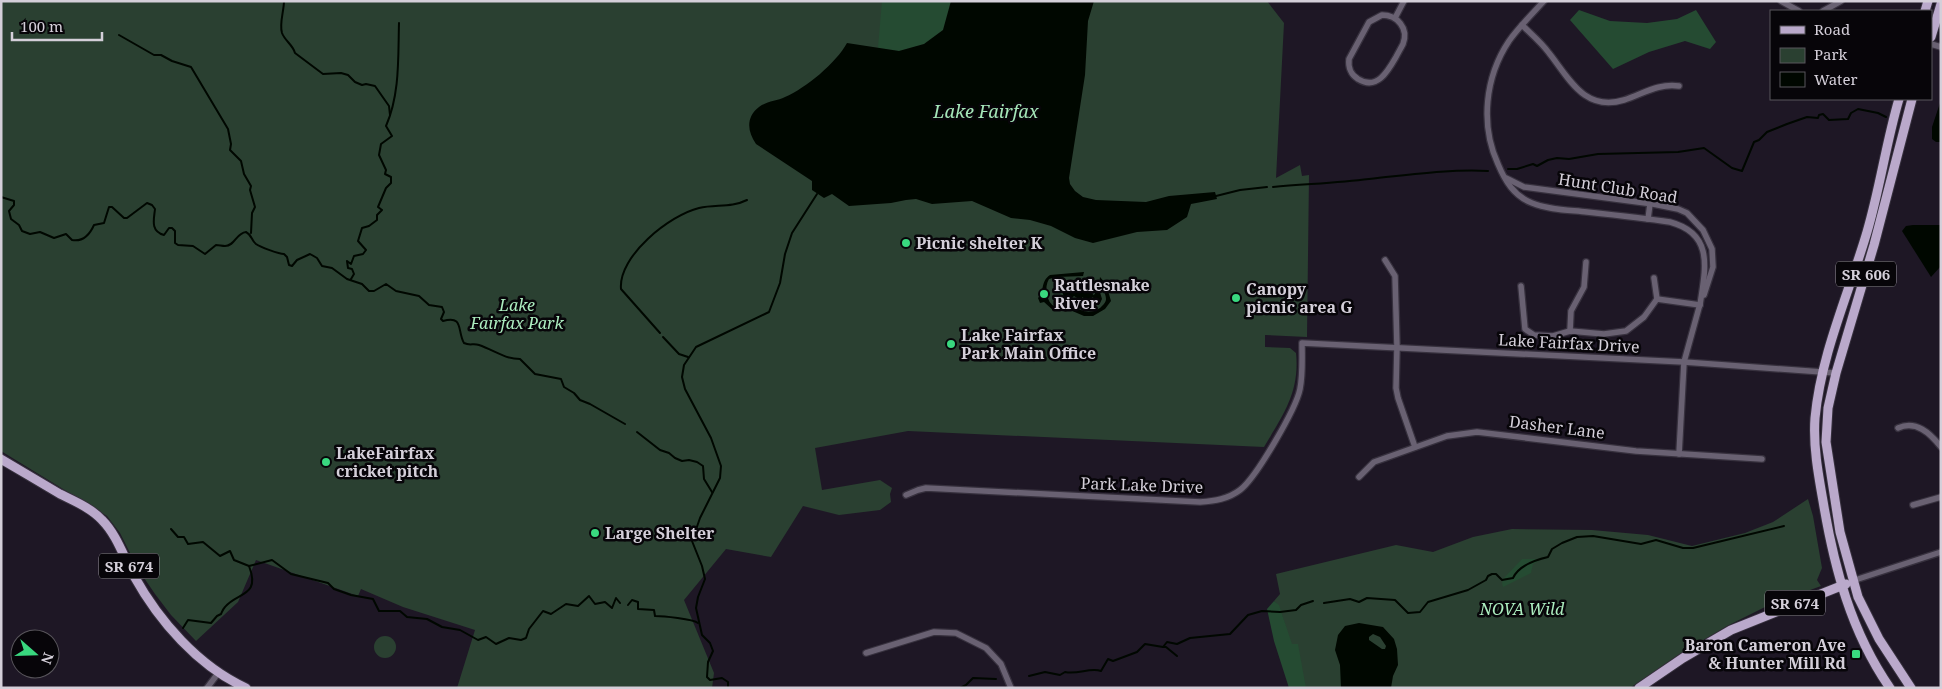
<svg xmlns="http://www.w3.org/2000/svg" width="1942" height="689" font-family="'Noto Serif',serif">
	<rect width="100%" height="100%" fill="#1e1725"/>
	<g fill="#2a4031">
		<path d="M1,1H1267L1284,23L1276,178L1300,165L1302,176L1309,175L1307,337L1265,335V347L1290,348L1296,353C1300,392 1283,415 1264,447L908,431L815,448L822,490L880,480L892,488L890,494L891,502L880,510L839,515L803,506L771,557L726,549L684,600L714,673L712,688H457L475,630L403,607L361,589L358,596L256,560L238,602L196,641L171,615L155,594L138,569L120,533L107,516L1,451Z"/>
		<path d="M1808,499L1813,516L1822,568L1817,580L1821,586L1769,605L1727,626L1678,655L1630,688H1297C1293,668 1287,613 1274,601L1280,594L1276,574L1396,545L1433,552L1473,537L1512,529L1592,530L1648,535L1692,546L1745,533L1773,522Z"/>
		<circle cx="385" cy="647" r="11"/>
	</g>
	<g fill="#254b32">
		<polygon points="882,1 951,1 943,30 924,44 899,51 878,48"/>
		<polygon points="1579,10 1610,21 1647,23 1677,19 1696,10 1716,42 1710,49 1685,41 1649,52 1613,69 1570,20"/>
		<polygon points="1522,559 1542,559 1533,564 1531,573 1503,587 1502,583 1504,578"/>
		<polygon points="1274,601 1279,605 1292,644 1298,644 1306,688 1289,688 1274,641 1267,609"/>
	</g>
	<g fill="#000700" fill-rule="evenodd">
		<path d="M951,1H1094L1088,21L1085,75L1069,178L1070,184L1075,191L1083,197L1096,200L1146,202L1169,196L1215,192L1217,199L1191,204L1187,217L1167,230L1137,232L1093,243L1075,238L1051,226L1030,220L1011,218L972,201L932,204L916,199L906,200L891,203L849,206L832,194L824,198L812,190V181L756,144C747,131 746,117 759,107C767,101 777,101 785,97C806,88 836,63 847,43L899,51L924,44L943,30Z"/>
		<polygon points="1941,100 1941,142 1936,142 1932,139 1932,127"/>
		<polygon points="1913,225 1941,225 1941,266 1931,277 1902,231 1906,226"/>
		<path d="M1084,272L1083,276L1057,277L1049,279C1044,287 1046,302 1055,307C1060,309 1065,306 1070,307C1082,309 1088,316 1100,308C1102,306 1106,303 1106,299C1106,296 1104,292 1104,288L1099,285L1100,277L1106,284L1111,301L1105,309L1093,316H1084L1070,310L1054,311L1044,302L1040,303L1038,298C1045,291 1040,282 1050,275Z"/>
		<polygon points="1081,282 1084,283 1082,287 1089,286 1088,290 1092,289 1093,295 1095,294 1095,289 1099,289 1102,299 1099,305 1095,305 1093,297 1090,299 1090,306 1088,308 1085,308 1083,297 1080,300 1074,296 1069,301 1066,298 1064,298 1062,290 1064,285 1073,286 1074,288 1074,285"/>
		<path d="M1359,623L1383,627L1394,639L1397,649L1398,665L1393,676L1391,688H1341L1340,665L1335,650L1338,635L1345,626ZM1373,634L1380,637L1386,646L1385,649H1382L1369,640V637Z"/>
	</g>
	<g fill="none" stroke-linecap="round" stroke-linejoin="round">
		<g stroke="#000700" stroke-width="2">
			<path d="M284,1C284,11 279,24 282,33C285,41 293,45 295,53L323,74L341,73L348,75L355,82L362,85L366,84L375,86L389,106L390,115"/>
			<polyline points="119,35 154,55 161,55 172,61 191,67 228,129 231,144 230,150 241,161 244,174 251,186 250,190 255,207 252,213 251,233"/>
			<polyline points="1508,169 1517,169 1533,164 1537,166 1548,160 1557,158 1569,159 1598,154 1678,152 1704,148 1732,168 1742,171 1754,142 1759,140 1767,132 1787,124 1807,117 1818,118 1819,115 1823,114 1829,120 1848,119 1851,113 1858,109 1878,113 1886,117"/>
			<path d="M1273,187C1305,184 1337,183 1369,179C1409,175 1448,169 1488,171"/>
			<polyline points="1216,196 1240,190 1267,187"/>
			<path d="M1,197L14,201V205L9,211L11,219L19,225L22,231L30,234L40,232L54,238L66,234L72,240C83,242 90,234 94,225L104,223L109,207H112L124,218H127L147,203L152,205L155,209C154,219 150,231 164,235L169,228H172L175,231V243L178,245L193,246L205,254L216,245C219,245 222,246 225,246C235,246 236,233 246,232C252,235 251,240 256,244C260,247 279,254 284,254L287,257L289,265L292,266L297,260L310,254L317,258L322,266L332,268L347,279L362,284L369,291H374L386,284L396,291L419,296L429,305L442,307L444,312L441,319L443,321C464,315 457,331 464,343C470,346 473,343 479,345C494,350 504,359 520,359L535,374L561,379L564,387L574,393L580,400L590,404L625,424"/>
			<path d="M351,279L354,274L352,269L348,268L347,261L351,264L354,256L363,254L366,250L358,241L362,228L369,226L377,220V215L382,210L378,207L386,188L391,183V177L385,174L386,170L379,155L381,144L392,136L386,126C400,94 398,58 399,23"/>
			<path d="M660,333L621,289C618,256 670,215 699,208C716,204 731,208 747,200"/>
			<polyline points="663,337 679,354 688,357"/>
			<polyline points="637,432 660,450 669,453 675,458 682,461 689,460 697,462 703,466 704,479 712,492"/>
			<polyline points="171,529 178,537 184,537 188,544 203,542 220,556 230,551 234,560 249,566 272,560 291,574 328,583 334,589 351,595 373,599 379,611 400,611 407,617 427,619 442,627 460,630 478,640 486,637 496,644 509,638 521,640 526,638 529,629 543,611 551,614 566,604 578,606 589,596 595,604 605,602 612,608 616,598 620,603"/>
			<path d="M1324,603L1350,599L1359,602L1367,598L1395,600L1408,613L1420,612L1428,602L1468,590L1486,580L1488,576L1492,574H1496L1502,580L1513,578C1519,565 1535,560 1548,557L1552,549L1562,543L1577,537L1593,536L1641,544L1656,540L1683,548H1693L1784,526"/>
			<path d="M628,605L632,600L638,602V609L654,610L655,616C663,616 693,619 698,623"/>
			<path d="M183,628L188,620L211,623L217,616L221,614C222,612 223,609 225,607C237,592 261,597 249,566"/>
			<polyline points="1163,647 1166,647 1177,656"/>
			<path d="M1029,676L1045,672L1060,675L1065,672C1078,675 1090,667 1101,671L1108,659L1113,661L1137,652L1145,644L1163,647L1167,642L1177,644L1190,638L1230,634L1248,615L1262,611L1280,612L1296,610L1301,605L1313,601"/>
			<polyline points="728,688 728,682 722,678 710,680 707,677 708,662 713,651 710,643 702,635 696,608 698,597 705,579 702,566 692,541 700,518 720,478 721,466 711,438 685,389 682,377 684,365 696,347 769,312 780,283 785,254 792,233 817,194"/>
			<polyline points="960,688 966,685 973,678 996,679"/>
		</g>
		<defs>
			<g id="street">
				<path d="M1544,1C1532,14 1519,27 1509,41C1485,77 1480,125 1498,164C1505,181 1514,196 1532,203C1549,210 1569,210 1587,212C1615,215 1643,218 1670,222C1715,234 1705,270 1700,305"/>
				<polyline points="1781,1 1799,11"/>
				<polyline points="1823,11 1841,1"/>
				<path d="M1382,15C1397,15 1409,28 1403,44C1401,48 1398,53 1396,57C1388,71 1377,91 1358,79C1351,75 1348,67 1349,59L1369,22Z"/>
				<polyline points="1395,18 1404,1"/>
				<path d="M1522,25C1531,34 1541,42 1549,53C1569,78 1584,112 1624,100C1643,94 1658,83 1679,86"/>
				<polyline points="1931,44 1941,47"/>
				<polyline points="1506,178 1524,187 1653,204 1678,209 1687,213 1703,230 1712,249 1713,267 1704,295"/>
				<polyline points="1648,219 1650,204"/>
				<polyline points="1385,260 1395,276 1397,347 1396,388 1398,398 1415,447"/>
				<polyline points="1654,278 1657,299"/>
				<polyline points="1521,286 1525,329 1534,335 1553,336 1570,331 1604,334 1626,331 1644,317 1657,299 1700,305"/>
				<polyline points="1570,331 1571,311 1584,287 1586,262"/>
				<path d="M1898,428C1916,420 1930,433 1941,447"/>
				<polyline points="1679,454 1684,362 1700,304"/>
				<polyline points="1359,477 1374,462 1447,436 1477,432 1636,451 1762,459"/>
				<path d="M906,495L918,490L926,488L1200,502C1215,501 1228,499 1240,490C1256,478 1296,409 1300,389C1303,374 1302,358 1302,343L1684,362L1836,373"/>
				<polyline points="1913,505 1941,497"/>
				<polyline points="1852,581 1941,552"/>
				<polyline points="866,653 934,632 956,633 986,648 1001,664 1011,688"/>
				<polyline points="207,688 219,672"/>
			</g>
			<g id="primary">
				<polyline points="1925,11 1928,1"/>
				<polyline points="1931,37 1941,4"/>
				<path d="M1,459C21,471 40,482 60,494C74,501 91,508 102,520C117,535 124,558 134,576C159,621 198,666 246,688"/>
				<polyline points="1639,688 1683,658 1731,630 1846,584"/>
				<path d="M1890,688C1851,632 1834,567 1823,501C1818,473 1813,445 1815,418C1821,354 1849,293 1867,232C1880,188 1886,143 1899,99"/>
				<polyline points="1911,688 1879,639 1858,597 1840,532 1826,442 1828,408 1836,373 1874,245 1912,99"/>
			</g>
		</defs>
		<use href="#street" stroke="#37313e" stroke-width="8"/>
		<use href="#primary" stroke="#37313e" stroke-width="11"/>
		<use href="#street" stroke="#696172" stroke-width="5.5"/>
		<use href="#primary" stroke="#baa9cb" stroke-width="9"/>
	</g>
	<g fill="#39d87f" stroke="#070509" stroke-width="2">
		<circle cx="906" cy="243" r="5"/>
		<circle cx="1044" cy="294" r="5"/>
		<circle cx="1236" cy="298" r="5"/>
		<circle cx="951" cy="344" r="5"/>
		<circle cx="326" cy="462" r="5"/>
		<circle cx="595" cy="533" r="5"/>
		<rect x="1851" y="649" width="10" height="10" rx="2.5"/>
	</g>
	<g text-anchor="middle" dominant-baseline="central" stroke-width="5" stroke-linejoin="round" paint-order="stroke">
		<g fill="#070509" stroke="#96929b" stroke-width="1">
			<rect x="1836" y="261.5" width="60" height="25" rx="4"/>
			<rect x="99" y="553.5" width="60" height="25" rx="4"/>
			<rect x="1765" y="590.5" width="60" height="25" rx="4"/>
		</g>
		<g font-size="15" font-weight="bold" fill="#d4cfd9">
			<text x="1866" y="274">SR 606</text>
			<text x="129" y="566">SR 674</text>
			<text x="1795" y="603">SR 674</text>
		</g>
		<g font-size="16" fill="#d4cfd9" stroke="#070509">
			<text transform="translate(1618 188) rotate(9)">Hunt Club Road</text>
			<text transform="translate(1569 343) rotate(3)">Lake Fairfax Drive</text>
			<text transform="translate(1557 427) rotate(7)">Dasher Lane</text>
			<text transform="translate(1142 485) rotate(2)">Park Lake Drive</text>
		</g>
		<g font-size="16" font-weight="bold" fill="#d4cfd9" stroke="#070509" text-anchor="start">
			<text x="916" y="243">Picnic shelter K</text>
			<text x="1054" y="285">Rattlesnake<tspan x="1054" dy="18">River</tspan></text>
			<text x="1246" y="289">Canopy<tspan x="1246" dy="18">picnic area G</tspan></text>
			<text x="961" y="335">Lake Fairfax<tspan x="961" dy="18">Park Main Office</tspan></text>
			<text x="336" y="453">LakeFairfax<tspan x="336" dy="18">cricket pitch</tspan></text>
			<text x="605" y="533">Large Shelter</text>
			<text x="1846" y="645" text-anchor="end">Baron Cameron Ave<tspan x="1846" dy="18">&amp; Hunter Mill Rd</tspan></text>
		</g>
		<g font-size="16" font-style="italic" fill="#acedbf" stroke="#070509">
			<text x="517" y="305">Lake<tspan x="517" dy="18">Fairfax Park</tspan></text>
			<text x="1522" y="609">NOVA Wild</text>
		</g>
		<g font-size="18" font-style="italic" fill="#a5e6b9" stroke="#070509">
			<text x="986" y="111">Lake Fairfax</text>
		</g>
	</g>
	<rect width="1942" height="689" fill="none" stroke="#d4cfd9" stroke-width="5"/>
	<rect x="1770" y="10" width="162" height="90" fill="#070509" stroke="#59565c"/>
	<rect x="1780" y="26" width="25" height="8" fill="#baa9cb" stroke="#59565c"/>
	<text x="1814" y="35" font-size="15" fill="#d4cfd9">Road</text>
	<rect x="1780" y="48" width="25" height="15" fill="#2a4031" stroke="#59565c"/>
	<text x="1814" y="60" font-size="15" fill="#d4cfd9">Park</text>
	<rect x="1780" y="72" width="25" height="15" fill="#000700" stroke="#59565c"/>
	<text x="1814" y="85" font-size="15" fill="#d4cfd9">Water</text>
	<g transform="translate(35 654) rotate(110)"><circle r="24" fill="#070509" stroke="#59565c"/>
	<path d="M0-4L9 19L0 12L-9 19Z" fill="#39d87f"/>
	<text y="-8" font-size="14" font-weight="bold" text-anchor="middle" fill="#d4cfd9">N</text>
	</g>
	<path d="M12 32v8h90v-8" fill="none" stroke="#d4cfd9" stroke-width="2.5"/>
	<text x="20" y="32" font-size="15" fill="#d4cfd9" stroke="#070509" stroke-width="4" paint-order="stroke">100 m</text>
</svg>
